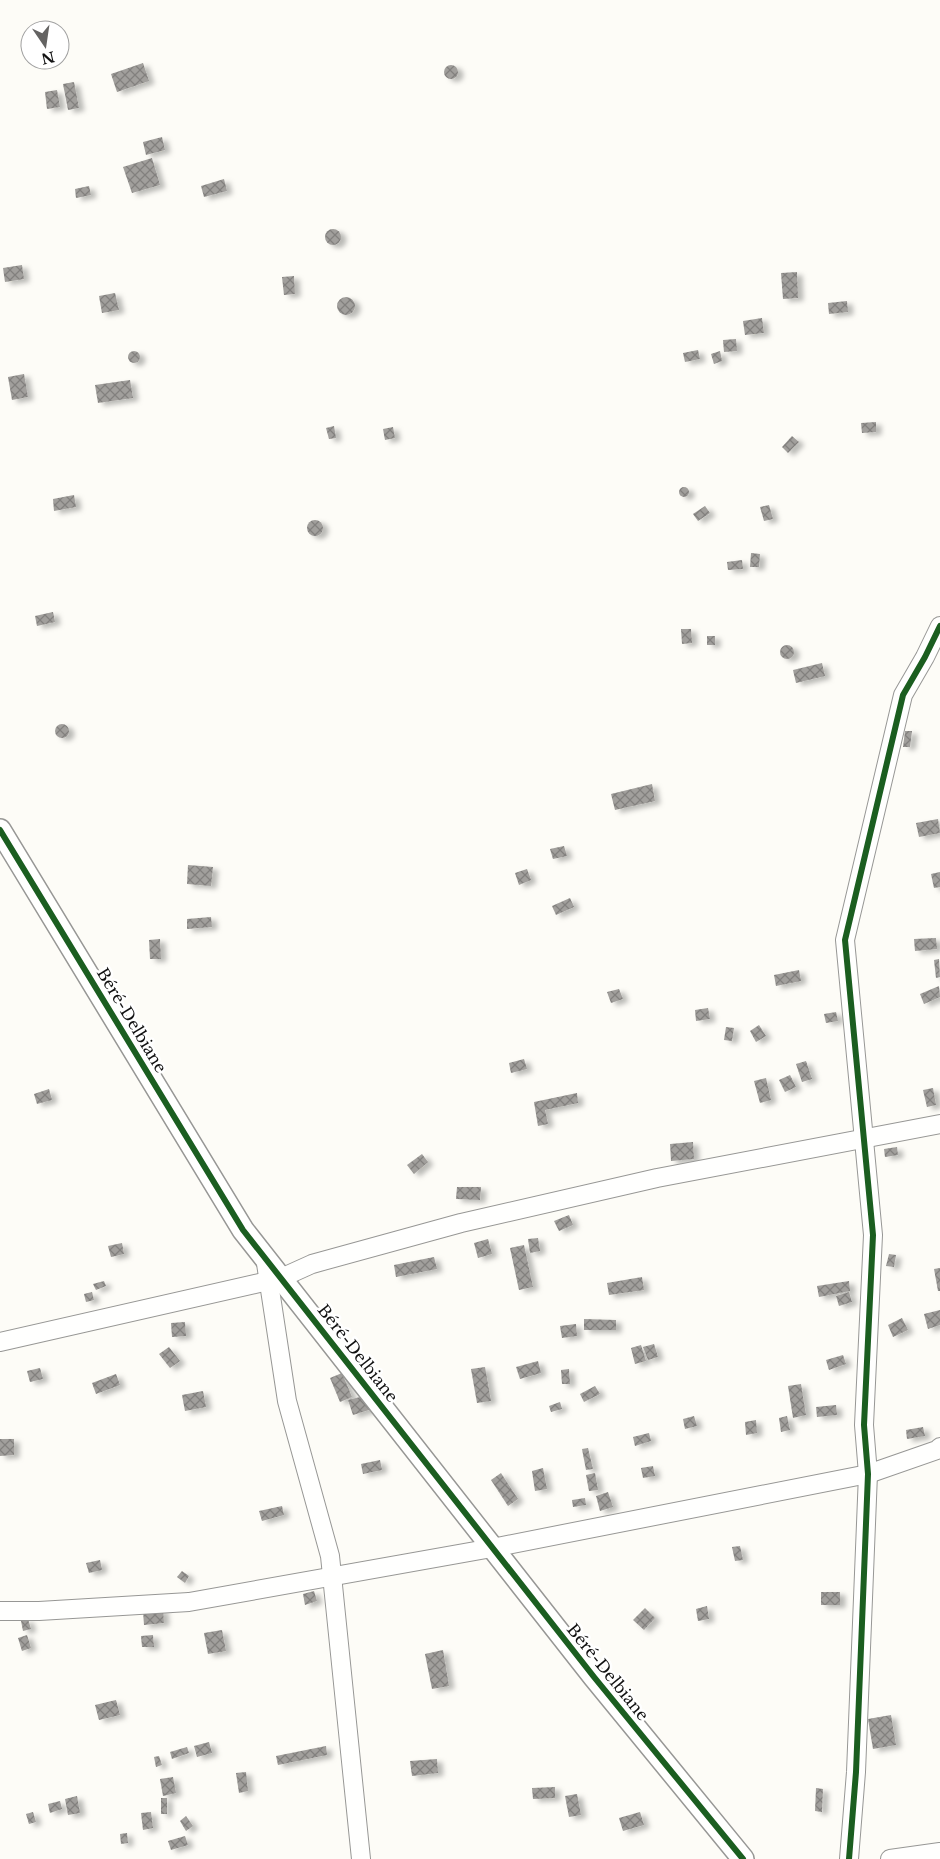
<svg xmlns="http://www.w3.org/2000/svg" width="940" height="1859" font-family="'Libre Baskerville',serif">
	<defs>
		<pattern id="building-cross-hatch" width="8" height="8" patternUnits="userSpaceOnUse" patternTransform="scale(1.25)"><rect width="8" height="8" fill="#a19f9c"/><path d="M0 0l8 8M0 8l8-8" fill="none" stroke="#82807e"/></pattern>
		<filter id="shadow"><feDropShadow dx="5.5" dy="3" stdDeviation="2.5" flood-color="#0004"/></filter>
	</defs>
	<rect width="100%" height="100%" fill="#fdfcf7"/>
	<g fill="url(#building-cross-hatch)" filter="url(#shadow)">
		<polygon points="143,63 149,81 117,92 111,74"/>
		<circle cx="451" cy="72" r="7"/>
		<polygon points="74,82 79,108 68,110 63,84"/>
		<polygon points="57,90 60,107 47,109 45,92"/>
		<polygon points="162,137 165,150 146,155 143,142"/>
		<polygon points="152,158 160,185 132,193 123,167"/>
		<polygon points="224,179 227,191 204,197 201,186"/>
		<polygon points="89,186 91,195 76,198 75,189"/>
		<circle cx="333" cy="237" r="8"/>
		<polygon points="22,265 24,279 5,282 3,268"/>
		<polygon points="797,272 798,298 783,299 781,273"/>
		<polygon points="294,276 295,294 284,295 282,277"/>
		<polygon points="115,293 119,310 102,313 99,296"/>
		<circle cx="346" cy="306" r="9"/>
		<polygon points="847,301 848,312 829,314 828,303"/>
		<polygon points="762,318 764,333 745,335 743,321"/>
		<polygon points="736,339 737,351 724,352 723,340"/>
		<polygon points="698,350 700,359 685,362 683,353"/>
		<circle cx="134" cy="357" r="6"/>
		<polygon points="720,351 722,361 714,364 711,354"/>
		<polygon points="24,374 28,397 12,400 8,377"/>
		<polygon points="130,380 133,398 98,403 95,385"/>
		<polygon points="876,422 876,432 862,433 861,423"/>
		<polygon points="334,426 336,438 329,439 326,428"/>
		<polygon points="393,427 395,438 385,440 383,429"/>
		<polygon points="792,436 799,442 788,453 782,447"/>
		<circle cx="684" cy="492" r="5"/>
		<polygon points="74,495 76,507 54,511 53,499"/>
		<polygon points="769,505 773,519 764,521 760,507"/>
		<polygon points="705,506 710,513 698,521 693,514"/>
		<circle cx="315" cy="528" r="8"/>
		<polygon points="751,553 760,554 759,567 750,567"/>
		<polygon points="742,560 743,569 728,570 727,562"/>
		<polygon points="53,612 55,622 37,626 35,616"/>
		<polygon points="681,629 691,629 692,643 682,644"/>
		<rect x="707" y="636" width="8" height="9"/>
		<circle cx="787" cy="652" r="7"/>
		<polygon points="822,663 825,676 796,683 793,670"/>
		<circle cx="62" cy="731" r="7"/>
		<polygon points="905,731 912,731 910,747 903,747"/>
		<polygon points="652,784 655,801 615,810 611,794"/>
		<polygon points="938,819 940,833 919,837 916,823"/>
		<polygon points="564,846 567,856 553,859 550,849"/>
		<polygon points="188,865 213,867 211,886 187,884"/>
		<polygon points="527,869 531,880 519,885 515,873"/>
		<polygon points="940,872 940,887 934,888 931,874"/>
		<polygon points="570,898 574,907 556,915 552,906"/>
		<polygon points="211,917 212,927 187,929 187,919"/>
		<polygon points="936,938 937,949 915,951 914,939"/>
		<polygon points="160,939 161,959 150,959 149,940"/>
		<polygon points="939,959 940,977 936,978 934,960"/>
		<polygon points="799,970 801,981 776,986 774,975"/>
		<polygon points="939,986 940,997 924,1004 920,994"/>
		<polygon points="619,989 623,999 611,1003 607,992"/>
		<polygon points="708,1008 710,1019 696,1021 695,1010"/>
		<polygon points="836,1012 838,1021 826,1023 824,1014"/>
		<polygon points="759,1025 766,1036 756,1042 750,1031"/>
		<polygon points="726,1027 734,1028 732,1041 724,1040"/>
		<polygon points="524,1059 527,1069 511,1073 509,1063"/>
		<polygon points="806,1061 812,1079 802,1082 796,1064"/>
		<polygon points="790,1075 796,1087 785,1092 779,1080"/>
		<polygon points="766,1078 771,1100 760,1103 754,1081"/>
		<polygon points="933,1088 936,1105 927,1107 923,1090"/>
		<polygon points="49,1089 52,1100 37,1104 34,1094"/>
		<polygon points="577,1093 578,1103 545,1110 548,1124 538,1126 534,1102"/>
		<polygon points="693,1142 694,1159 671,1161 670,1144"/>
		<polygon points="897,1147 898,1155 885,1157 884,1149"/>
		<polygon points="422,1154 428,1162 414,1174 407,1165"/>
		<polygon points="457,1187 481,1187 480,1200 456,1199"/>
		<polygon points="569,1215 573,1225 559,1231 554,1221"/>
		<polygon points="538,1238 540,1251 530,1253 528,1239"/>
		<polygon points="488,1239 492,1254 478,1258 474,1243"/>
		<polygon points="122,1243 124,1254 111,1257 108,1246"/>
		<polygon points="524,1245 533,1287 519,1290 510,1248"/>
		<polygon points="889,1254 896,1255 894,1267 886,1266"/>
		<polygon points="434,1257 437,1269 396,1277 394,1265"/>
		<polygon points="940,1268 940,1291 938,1291 934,1269"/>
		<polygon points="642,1277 644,1290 609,1295 607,1283"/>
		<polygon points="104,1281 106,1286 96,1290 93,1284"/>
		<polygon points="849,1281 850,1291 819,1297 817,1286"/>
		<polygon points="92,1292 94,1300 86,1302 84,1294"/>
		<polygon points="849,1292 852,1302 839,1306 836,1296"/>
		<polygon points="940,1310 940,1325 928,1329 924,1314"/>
		<polygon points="902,1318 908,1330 893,1337 888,1325"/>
		<polygon points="584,1319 616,1320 616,1330 584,1330"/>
		<polygon points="185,1322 186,1336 172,1337 171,1323"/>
		<polygon points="576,1324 577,1336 562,1338 560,1326"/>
		<polygon points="654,1344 658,1357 648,1360 643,1347"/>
		<polygon points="641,1345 646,1361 635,1364 631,1348"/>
		<polygon points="169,1347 180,1361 170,1368 159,1354"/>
		<polygon points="843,1355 846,1364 829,1370 826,1360"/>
		<polygon points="538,1361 541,1373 520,1379 516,1367"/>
		<polygon points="485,1367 491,1401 477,1403 471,1369"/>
		<polygon points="40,1368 43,1379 30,1382 27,1371"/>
		<polygon points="569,1369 570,1384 562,1384 561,1370"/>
		<polygon points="342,1373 352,1397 340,1402 330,1378"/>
		<polygon points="116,1374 120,1385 96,1394 92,1383"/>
		<polygon points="801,1384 806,1415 793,1418 788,1386"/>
		<polygon points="595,1386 600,1394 584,1402 580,1394"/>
		<polygon points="203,1391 206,1407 185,1411 182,1395"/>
		<polygon points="368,1395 372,1409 353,1415 348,1400"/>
		<polygon points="560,1402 562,1409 551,1412 549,1406"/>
		<polygon points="836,1405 837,1415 817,1417 816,1407"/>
		<polygon points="694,1416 697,1426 685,1429 683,1419"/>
		<polygon points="787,1416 790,1430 781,1432 779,1418"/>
		<polygon points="756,1420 757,1433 746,1435 745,1422"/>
		<polygon points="923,1427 925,1436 907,1439 906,1430"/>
		<polygon points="649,1433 651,1441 635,1446 633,1437"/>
		<polygon points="0,1439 14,1439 14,1455 0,1456"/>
		<polygon points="588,1448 593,1469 586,1470 582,1449"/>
		<polygon points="380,1460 382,1470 363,1474 361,1464"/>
		<polygon points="653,1466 655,1476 643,1478 641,1468"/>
		<polygon points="543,1468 547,1489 535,1491 532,1471"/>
		<polygon points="501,1473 518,1499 508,1506 491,1480"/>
		<polygon points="595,1473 598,1490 589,1491 586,1475"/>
		<polygon points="608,1492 613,1507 600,1511 596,1496"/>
		<polygon points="585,1498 586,1505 573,1507 572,1500"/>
		<polygon points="282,1506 284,1515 262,1521 259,1511"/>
		<polygon points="740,1546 743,1560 735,1561 732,1547"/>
		<polygon points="100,1560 102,1570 89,1573 86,1563"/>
		<polygon points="182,1571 189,1576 185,1583 177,1577"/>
		<polygon points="314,1591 317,1601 305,1605 303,1594"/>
		<rect x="821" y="1592" width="19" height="13"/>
		<polygon points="707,1606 709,1619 698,1621 696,1609"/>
		<polygon points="645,1608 655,1618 644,1630 633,1620"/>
		<polygon points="163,1609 164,1623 144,1625 143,1611"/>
		<polygon points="28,1619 31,1629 23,1631 21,1621"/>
		<polygon points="222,1630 226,1651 208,1654 204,1633"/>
		<polygon points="27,1635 31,1648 22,1651 18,1638"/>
		<polygon points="153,1635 154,1647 142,1647 141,1636"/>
		<polygon points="443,1650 449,1686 432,1689 425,1654"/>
		<polygon points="116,1700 120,1715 99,1720 95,1705"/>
		<polygon points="891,1715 896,1745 873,1749 868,1719"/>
		<polygon points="209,1742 212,1753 197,1757 194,1746"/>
		<polygon points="326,1746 327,1755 278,1765 276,1756"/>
		<polygon points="187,1747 189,1753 172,1759 170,1752"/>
		<polygon points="159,1756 162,1765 156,1767 154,1757"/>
		<polygon points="437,1759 438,1773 412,1776 410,1761"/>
		<polygon points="246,1772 248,1791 239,1793 236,1773"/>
		<polygon points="173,1777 176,1793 163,1796 160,1779"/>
		<polygon points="555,1787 555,1798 533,1799 532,1788"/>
		<polygon points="816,1788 823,1789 822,1812 815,1811"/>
		<polygon points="577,1794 581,1815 569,1817 565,1796"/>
		<polygon points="77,1796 80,1813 68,1815 65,1799"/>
		<rect x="161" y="1798" width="6" height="16"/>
		<polygon points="60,1801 62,1809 50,1813 48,1804"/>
		<polygon points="33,1812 36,1822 29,1824 26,1814"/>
		<polygon points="151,1812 153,1828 143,1830 141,1813"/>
		<polygon points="640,1812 644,1825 623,1831 619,1818"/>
		<polygon points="186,1816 193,1826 186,1831 180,1821"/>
		<polygon points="127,1833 128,1843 121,1844 120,1834"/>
		<polygon points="185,1836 188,1845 171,1850 168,1841"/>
	</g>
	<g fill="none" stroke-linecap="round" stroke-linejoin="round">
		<defs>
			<g id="minor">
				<polyline points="265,1257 287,1401 330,1556 361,1859"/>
				<polyline points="281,1278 312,1264 461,1223 657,1178 940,1124"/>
				<polyline points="0,1342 268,1281"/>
				<polyline points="0,1611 39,1611 189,1602 492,1548 868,1474 937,1450 940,1447"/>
				<polyline points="849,1859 856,1772 868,1474 864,1425 873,1235 845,940 903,695 925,657 940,626"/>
				<polyline points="890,1859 940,1852"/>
			</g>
			<polyline id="tertiary" points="0,830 243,1230 594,1677 743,1859"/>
		</defs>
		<use href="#minor" stroke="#979795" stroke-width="20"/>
		<use href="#tertiary" stroke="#979795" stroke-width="24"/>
		<use href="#minor" stroke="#fffffe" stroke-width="18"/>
		<use href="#tertiary" stroke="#fffffe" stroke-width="21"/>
		<defs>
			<g id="cycleway">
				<polyline points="0,830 243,1230 594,1677 743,1859"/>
				<polyline points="849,1859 856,1772 868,1474 864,1425 873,1235 845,940 903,695 925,657 940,626"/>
			</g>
		</defs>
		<use href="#cycleway" stroke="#fff" stroke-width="9"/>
		<use href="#cycleway" stroke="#1b5e20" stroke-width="6"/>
	</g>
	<g text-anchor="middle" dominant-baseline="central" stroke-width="5" stroke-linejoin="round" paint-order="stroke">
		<g font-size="16" fill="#111" stroke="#fff">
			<text transform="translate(132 1020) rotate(59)">Béré-Delbiane</text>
			<text transform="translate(358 1353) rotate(52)">Béré-Delbiane</text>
			<text transform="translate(608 1672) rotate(51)">Béré-Delbiane</text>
		</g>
	</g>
	<g transform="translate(45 45) rotate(167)"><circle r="24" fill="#ffffff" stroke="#a0a0a0"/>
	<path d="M0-4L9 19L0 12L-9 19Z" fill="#646362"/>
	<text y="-8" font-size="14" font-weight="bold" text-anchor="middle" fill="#111111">N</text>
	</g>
</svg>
